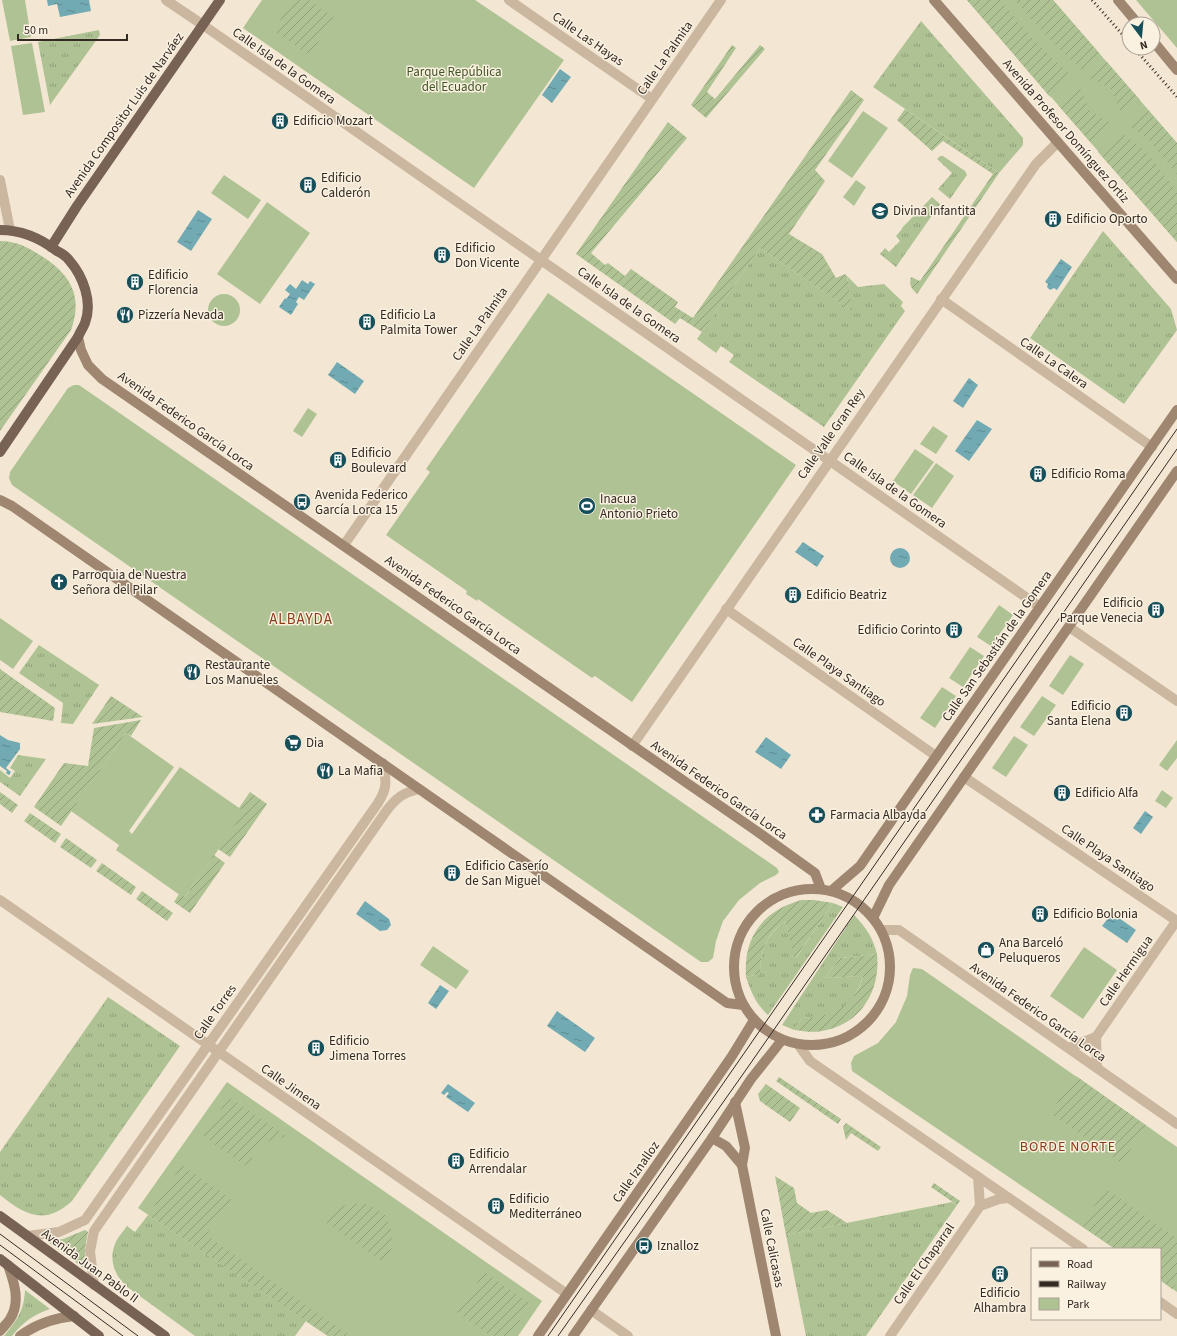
<svg xmlns="http://www.w3.org/2000/svg" width="1177" height="1336" font-family="'Source Sans 3',sans-serif">
	<defs>
		<pattern id="grass-tufts" width="24" height="20" patternUnits="userSpaceOnUse"><rect width="24" height="20" fill="#afc294"/><path d="M3 7l-1-3M5 7V3M7 7l1-3M15 17l-1-3M17 17v-4M19 17l1-3" fill="none" stroke="#8f9e79"/></pattern>
		<pattern id="garden-furrows" width="10" height="10" patternUnits="userSpaceOnUse"><rect width="10" height="10" fill="#afc294"/><path d="M-1 1l2-2M0 10L10 0M9 11l2-2" fill="none" stroke="#8f9e79"/></pattern>
		<pattern id="water-ripples" width="26" height="14" patternUnits="userSpaceOnUse"><rect width="26" height="14" fill="#71aab2"/><path d="M2 4q2-2 4 0t4 0M15 11q2-2 4 0t4 0" fill="none" stroke="#5e8b91"/></pattern>
	</defs>
	<rect width="100%" height="100%" fill="#f3e7d4"/>
	<g fill="url(#grass-tufts)">
		<polygon points="921,21 1023,138 1023,145 999,173 873,87"/>
		<polygon points="99,30 100,35 50,105 38,42"/>
		<polygon points="940,156 943,156 965,171 967,175 950,199 938,189 952,173 937,159"/>
		<polygon points="932,197 940,204 896,267 880,254 885,248 889,252 900,241 896,236 902,229 902,228"/>
		<polygon points="1103,231 1171,309 1177,330 1124,404 1030,338"/>
		<polygon points="760,248 852,311 847,276 858,287 884,284 903,302 901,306 905,311 824,427 729,362 734,355 721,346 716,353 697,339"/>
		<polygon points="39,645 99,685 73,724 61,723 63,703 19,673"/>
		<polygon points="18,755 46,759 20,796 0,782 0,770 10,778 15,771 10,768"/>
		<path d="M833,903L843,907L768,1015C756,1004 751,992 746,977L760,974C760,950 766,936 785,921L796,958Z"/>
		<path d="M854,915C866,927 873,938 877,954L840,958L825,978L863,976C855,1005 834,1020 803,1017L794,1030L782,1025Z"/>
		<path d="M108,997L180,1046L72,1201C45,1226 25,1215 0,1195V1152Z"/>
		<polygon points="952,1202 957,1205 866,1336 806,1336 786,1235"/>
		<path d="M148,1215L306,1321L295,1336H195L130,1289C116,1279 108,1261 115,1244C117,1238 123,1232 127,1226L135,1232Z"/>
		<path d="M25,1290L50,1309C33,1315 23,1322 12,1336H4C17,1320 24,1311 25,1290Z"/>
	</g>
	<g fill="#afc294">
		<polygon points="2,0 25,0 31,37 10,41"/>
		<polygon points="262,0 475,0 564,60 474,188 243,28"/>
		<polygon points="967,0 1053,0 1177,143 1177,242"/>
		<polygon points="1136,0 1177,0 1177,48"/>
		<polygon points="32,43 45,112 23,115 11,46"/>
		<polygon points="863,111 888,128 852,178 828,161"/>
		<polygon points="224,175 261,200 248,219 211,193"/>
		<polygon points="856,180 866,187 854,206 843,197"/>
		<polygon points="267,202 310,233 260,304 217,274"/>
		<polygon points="548,293 796,465 632,702 595,676 592,678 478,599 477,601 466,594 467,591 386,535 430,472 426,469"/>
		<circle cx="224" cy="310" r="16"/>
		<polygon points="74,385 79,385 777,868 779,872 776,875 760,883 739,900 723,921 716,941 713,958 708,962 701,962 12,485 9,478 10,472 68,388"/>
		<polygon points="308,408 317,414 302,437 293,431"/>
		<polygon points="933,426 948,436 936,454 920,444"/>
		<polygon points="915,449 934,462 911,494 893,481"/>
		<polygon points="936,463 954,476 932,508 913,495"/>
		<polygon points="999,605 1013,615 991,646 977,637"/>
		<polygon points="0,618 33,641 13,669 0,660"/>
		<polygon points="970,647 984,656 963,687 949,678"/>
		<polygon points="1070,655 1084,664 1063,695 1049,686"/>
		<polygon points="942,687 956,696 935,728 920,718"/>
		<polygon points="1042,696 1056,705 1034,736 1020,727"/>
		<polygon points="126,733 174,767 129,831 132,834 180,767 245,812 184,898 116,850 119,845 71,811"/>
		<polygon points="1014,736 1028,745 1006,777 992,768"/>
		<polygon points="1177,740 1177,758 1167,771 1159,765"/>
		<polygon points="1162,790 1173,798 1166,808 1155,801"/>
		<polygon points="433,946 469,971 456,989 420,965"/>
		<polygon points="1084,947 1117,970 1083,1019 1050,996"/>
		<polygon points="913,968 922,969 1177,1147 1177,1292 1160,1280 1160,1249 1115,1249 852,1071 851,1063 854,1056 878,1043 896,1022 907,996 910,975"/>
		<polygon points="227,1082 542,1301 518,1336 328,1336 138,1208"/>
	</g>
	<g fill="url(#garden-furrows)">
		<polygon points="294,0 309,0 335,18 309,55 273,30"/>
		<polygon points="967,0 1000,0 1026,31 1048,54 1073,77 1050,97"/>
		<path d="M1015,0H1053L1100,54L1082,70C1058,48 1035,25 1015,0Z"/>
		<polygon points="732,45 736,48 707,92 715,99 760,45 765,49 706,118 691,105"/>
		<polygon points="1107,62 1140,100 1122,116 1111,89 1090,78"/>
		<polygon points="1079,86 1090,111 1113,124 1091,143 1058,105"/>
		<polygon points="851,90 864,100 815,170 825,181 789,234 822,254 836,278 845,274 847,276 853,312 760,248 702,332 680,318 675,324 576,254 668,122 687,138 591,253 605,265 608,263 625,276 631,269 678,302 675,307 693,318"/>
		<path d="M905,109L999,173L917,294C911,288 909,286 911,277L920,281L993,174L943,141L932,151L897,120Z"/>
		<polygon points="1147,109 1177,143 1177,174 1149,140 1128,125"/>
		<polygon points="1120,132 1137,144 1152,159 1177,192 1177,242 1098,152"/>
		<path d="M0,241C17,241 29,248 43,257C71,275 83,297 71,330L0,431Z"/>
		<polygon points="0,669 55,708 53,721 0,712"/>
		<polygon points="111,696 143,717 92,724"/>
		<polygon points="141,720 131,736 126,733 61,826 34,807 64,763 88,766 94,728"/>
		<polygon points="0,792 18,805 12,813 0,804"/>
		<polygon points="250,792 267,804 230,857 218,849 244,812 239,808"/>
		<polygon points="30,813 61,834 55,843 24,821"/>
		<polygon points="66,838 97,860 91,868 60,847"/>
		<polygon points="214,855 225,863 190,913 174,902 179,894 185,897"/>
		<polygon points="102,863 136,887 131,895 96,871"/>
		<polygon points="142,891 173,913 167,921 136,899"/>
		<path d="M801,900H814L833,903L795,959L785,921C766,935 760,951 760,974L746,977C743,937 763,911 801,900Z"/>
		<path d="M877,954C881,991 860,1025 822,1031C812,1033 803,1031 794,1030L803,1017C831,1019 857,1004 863,976L825,978L840,958Z"/>
		<polygon points="1076,1076 1147,1126 1121,1163 1050,1113"/>
		<polygon points="779,1077 841,1119 838,1124 776,1081"/>
		<polygon points="766,1084 800,1108 790,1122 760,1101 758,1094"/>
		<polygon points="229,1097 288,1137 272,1139 257,1149 247,1167 203,1136"/>
		<polygon points="846,1123 881,1147 878,1151 851,1133 846,1140 843,1127"/>
		<polygon points="182,1165 231,1199 206,1235 350,1336 328,1336 148,1215"/>
		<polygon points="775,1176 794,1188 797,1203 811,1213 827,1210 847,1223 786,1235"/>
		<polygon points="934,1183 960,1201 957,1205 931,1187"/>
		<polygon points="1106,1189 1177,1238 1177,1282 1172,1289 1160,1280 1160,1249 1115,1249 1081,1225"/>
		<path d="M363,1203L375,1208L386,1216L391,1229L392,1247L385,1263L322,1220C337,1206 342,1204 363,1203Z"/>
		<path d="M85,1230L88,1232C85,1245 84,1256 85,1269L48,1242L63,1239Z"/>
		<polygon points="485,1272 531,1304 509,1336 491,1336 457,1312"/>
	</g>
	<g fill="url(#water-ripples)">
		<polygon points="47,0 89,0 91,11 60,17 57,4 48,6"/>
		<polygon points="560,69 571,77 552,103 542,95"/>
		<polygon points="198,210 212,219 191,251 177,242"/>
		<polygon points="1061,259 1072,267 1057,290 1054,288 1050,290 1047,287 1048,284 1045,282"/>
		<polygon points="302,280 308,284 310,281 315,284 304,300 299,297 296,302 298,304 291,315 279,307 285,298 286,299 290,294 285,290 290,284 296,289"/>
		<polygon points="337,362 364,381 355,394 328,375"/>
		<polygon points="969,378 978,385 963,408 953,401"/>
		<polygon points="977,420 992,429 969,461 955,451"/>
		<polygon points="803,542 824,556 817,567 795,552"/>
		<circle cx="900" cy="558" r="10"/>
		<polygon points="0,735 8,740 20,743 20,749 6,768 11,772 9,775 6,773 7,771 0,766"/>
		<polygon points="766,737 791,755 781,769 755,752"/>
		<polygon points="1145,811 1153,817 1141,834 1133,828"/>
		<polygon points="365,901 389,919 391,925 387,930 380,931 356,914"/>
		<polygon points="1112,913 1136,930 1127,943 1102,926"/>
		<polygon points="440,985 449,991 436,1009 428,1003"/>
		<polygon points="557,1011 595,1038 585,1052 547,1026"/>
		<polygon points="448,1084 475,1103 468,1112 446,1097 449,1093 447,1092 444,1095 441,1093"/>
	</g>
	<g fill="none" stroke-linecap="round" stroke-linejoin="round">
		<g stroke="#cbb7a0" stroke-width="10">
			<polyline points="166,0 203,25"/>
			<polyline points="509,0 652,99"/>
			<polyline points="941,299 1152,447"/>
			<polyline points="726,609 936,756"/>
			<polyline points="1069,627 1177,701"/>
			<polyline points="964,777 1177,921"/>
			<polyline points="882,930 899,930 1177,1124"/>
			<polyline points="1096,1037 1097,1068"/>
			<polyline points="798,1044 810,1061 1083,1249"/>
			<polyline points="1069,1048 1096,1037 1177,920"/>
			<polyline points="978,1177 980,1206"/>
			<polyline points="1160,1302 1177,1314"/>
			<polyline points="890,1336 980,1206 999,1199 1009,1198"/>
		</g>
		<g stroke="#cbb7a0" stroke-width="10">
			<polyline points="203,25 1040,607"/>
			<polyline points="0,180 10,230"/>
			<polyline points="344,545 721,0"/>
			<polyline points="632,746 1036,164 1058,142"/>
			<polyline points="0,900 567,1294"/>
			<path d="M27,1236L59,1232L85,1220L378,803C388,787 386,781 383,763"/>
			<path d="M94,1285L90,1251L94,1231L387,810C397,797 403,793 419,789"/>
			<polyline points="591,1310 628,1336"/>
		</g>
		<g stroke="#9f8671" stroke-width="10">
			<polyline points="934,0 1177,279"/>
			<polyline points="1118,0 1138,24"/>
			<polyline points="1153,41 1177,70"/>
			<polyline points="78,337 81,350 88,365 102,379 755,830 815,873 821,889"/>
			<polyline points="0,500 12,506 727,1003 743,1005"/>
			<circle cx="812" cy="967" r="78"/>
			<polyline points="831,891 860,866 1177,410"/>
			<polyline points="873,918 889,885 1177,471"/>
			<polyline points="735,1102 745,1148 742,1165 776,1336"/>
			<polyline points="712,1138 726,1146 742,1165"/>
			<path d="M0,1331C3,1327 7,1324 10,1319C21,1302 14,1282 8,1265"/>
			<path d="M20,1336C36,1324 55,1318 74,1316"/>
			<polyline points="538,1336 732,1056 754,1020"/>
			<polyline points="573,1336 712,1138 751,1079 782,1040"/>
		</g>
		<g stroke="#786253" stroke-width="10">
			<path d="M0,230C21,230 40,238 57,251C61,253 66,256 69,260C83,276 93,302 85,323C83,328 80,332 78,337L0,452"/>
			<polyline points="51,247 77,206 220,0"/>
			<polyline points="0,1216 165,1336"/>
			<polyline points="0,1259 99,1336"/>
		</g>
		<g stroke="#342a24" stroke-width="1">
			<polyline points="0,1234 138,1336"/>
			<polyline points="0,1245 123,1336"/>
			<polyline points="548,1336 1177,429"/>
			<polyline points="558,1336 748,1067 1177,449"/>
		</g>
		<g stroke="#342a24" stroke-width="3" stroke-dasharray="1 3" stroke-linecap="butt">
			<polyline points="1092,0 1129,42"/>
			<polyline points="1134,48 1177,97"/>
		</g>
	</g>
	<defs>
		<symbol id="building-disc" viewBox="-11 -11 22 22"><circle r="9.5" fill="#164f59" stroke="#faf1e1"/><path d="M-4-6H4V6H1V3H-1V6H-4ZM-2.5-4.3h1.7v1.8h-1.7ZM.8-4.3h1.7v1.8H.8ZM-2.5-1h1.7V.8h-1.7ZM.8-1h1.7V.8H.8Z" fill="#fff"/></symbol>
		<symbol id="school-disc" viewBox="-11 -11 22 22"><circle r="9.5" fill="#164f59" stroke="#faf1e1"/><path d="M0-5L7-2L0 1L-7-2ZM-4 1L0 2.5L4 1V4Q0 6-4 4Z" fill="#fff"/></symbol>
		<symbol id="restaurant-disc" viewBox="-11 -11 22 22"><circle r="9.5" fill="#164f59" stroke="#faf1e1"/><path d="M-5-6h1v4h1v-4h1v4h1v-4h1v5L-1.5 .5V6h-2V.5L-5-1ZM5-6V6H3V1.5H1.5Q1.5-4 5-6Z" fill="#fff"/></symbol>
		<symbol id="bus-disc" viewBox="-11 -11 22 22"><circle r="9.5" fill="#164f59" stroke="#faf1e1"/><path d="M-5-6H5V4H4V6H2V4H-2V6H-4V4H-5ZM-3.5-4V0h7V-4ZM-3.5 1.2v1.5H-2V1.2ZM2 1.2v1.5H3.5V1.2Z" fill="#fff"/></symbol>
		<symbol id="stadium-disc" viewBox="-11 -11 22 22"><circle r="9.5" fill="#164f59" stroke="#faf1e1"/><path d="M0-5a6.5 5 0 1 0 0 10a6.5 5 0 1 0 0-10ZM-3.5-1.8h7v3.6h-7Z" fill="#fff"/></symbol>
		<symbol id="church-disc" viewBox="-11 -11 22 22"><circle r="9.5" fill="#164f59" stroke="#faf1e1"/><path d="M-1.2-6h2.4v3.5h3.3v2.4h-3.3V6h-2.4V-.1h-3.3v-2.4h3.3Z" fill="#fff"/></symbol>
		<symbol id="supermarket-disc" viewBox="-11 -11 22 22"><circle r="9.5" fill="#164f59" stroke="#faf1e1"/><path d="M-6-5.5h2.5l.6 2H6L4.5 2H-2.5L-4.4-4H-6ZM-1.5 3.2a1.3 1.3 0 1 0 .1 0ZM3 3.2a1.3 1.3 0 1 0 .1 0Z" fill="#fff"/></symbol>
		<symbol id="pharmacy-disc" viewBox="-11 -11 22 22"><circle r="9.5" fill="#164f59" stroke="#faf1e1"/><path d="M-2-6h4v4h4v4h-4v4h-4v-4h-4v-4h4Z" fill="#fff"/></symbol>
		<symbol id="shop-disc" viewBox="-11 -11 22 22"><circle r="9.5" fill="#164f59" stroke="#faf1e1"/><path d="M-5-2.5h2.3a2.7 3.5 0 0 1 5.4 0H5L5.5 6h-11ZM-1.5-2.5h3a1.5 2.3 0 0 0-3 0Z" fill="#fff"/></symbol>
	</defs>
	<g fill-rule="evenodd">
		<use href="#building-disc" x="270" y="111" width="20" height="20"/>
		<use href="#building-disc" x="298" y="175" width="20" height="20"/>
		<use href="#school-disc" x="870" y="201" width="20" height="20"/>
		<use href="#building-disc" x="1043" y="209" width="20" height="20"/>
		<use href="#building-disc" x="432" y="245" width="20" height="20"/>
		<use href="#building-disc" x="125" y="272" width="20" height="20"/>
		<use href="#restaurant-disc" x="115" y="305" width="20" height="20"/>
		<use href="#building-disc" x="357" y="312" width="20" height="20"/>
		<use href="#building-disc" x="328" y="450" width="20" height="20"/>
		<use href="#building-disc" x="1028" y="464" width="20" height="20"/>
		<use href="#bus-disc" x="292" y="492" width="20" height="20"/>
		<use href="#stadium-disc" x="577" y="496" width="20" height="20"/>
		<use href="#church-disc" x="49" y="572" width="20" height="20"/>
		<use href="#building-disc" x="783" y="585" width="20" height="20"/>
		<use href="#building-disc" x="1146" y="600" width="20" height="20"/>
		<use href="#building-disc" x="944" y="620" width="20" height="20"/>
		<use href="#restaurant-disc" x="182" y="662" width="20" height="20"/>
		<use href="#building-disc" x="1114" y="703" width="20" height="20"/>
		<use href="#supermarket-disc" x="283" y="733" width="20" height="20"/>
		<use href="#restaurant-disc" x="315" y="761" width="20" height="20"/>
		<use href="#building-disc" x="1052" y="783" width="20" height="20"/>
		<use href="#pharmacy-disc" x="807" y="805" width="20" height="20"/>
		<use href="#building-disc" x="442" y="863" width="20" height="20"/>
		<use href="#building-disc" x="1030" y="904" width="20" height="20"/>
		<use href="#shop-disc" x="976" y="940" width="20" height="20"/>
		<use href="#building-disc" x="306" y="1038" width="20" height="20"/>
		<use href="#building-disc" x="446" y="1151" width="20" height="20"/>
		<use href="#building-disc" x="486" y="1196" width="20" height="20"/>
		<use href="#bus-disc" x="634" y="1236" width="20" height="20"/>
		<use href="#building-disc" x="990" y="1264" width="20" height="20"/>
	</g>
	<g text-anchor="middle" dominant-baseline="central" stroke-width="3" stroke-linejoin="round" paint-order="stroke">
		<g font-size="13" fill="#342a24" stroke="#faf1e1">
			<text transform="translate(588 39) rotate(35)">Calle Las Hayas</text>
			<text transform="translate(665 58) rotate(-55)">Calle La Palmita</text>
			<text transform="translate(284 66) rotate(35)">Calle Isla de la Gomera</text>
			<text transform="translate(124 115) rotate(-55)">Avenida Compositor Luis de Narváez</text>
			<text transform="translate(1066 131) rotate(49)">Avenida Profesor Domínguez Ortiz</text>
			<text transform="translate(629 305) rotate(35)">Calle Isla de la Gomera</text>
			<text transform="translate(480 324) rotate(-55)">Calle La Palmita</text>
			<text transform="translate(1054 363) rotate(35)">Calle La Calera</text>
			<text transform="translate(186 421) rotate(35)">Avenida Federico García Lorca</text>
			<text transform="translate(831 434) rotate(-55)">Calle Valle Gran Rey</text>
			<text transform="translate(895 490) rotate(35)">Calle Isla de la Gomera</text>
			<text transform="translate(453 605) rotate(35)">Avenida Federico García Lorca</text>
			<text transform="translate(997 646) rotate(-55)">Calle San Sebastián de la Gomera</text>
			<text transform="translate(839 672) rotate(35)">Calle Playa Santiago</text>
			<text transform="translate(719 790) rotate(35)">Avenida Federico García Lorca</text>
			<text transform="translate(1108 858) rotate(34)">Calle Playa Santiago</text>
			<text transform="translate(1126 971) rotate(-55)">Calle Hermigua</text>
			<text transform="translate(215 1012) rotate(-55)">Calle Torres</text>
			<text transform="translate(1038 1012) rotate(35)">Avenida Federico García Lorca</text>
			<text transform="translate(291 1087) rotate(35)">Calle Jimena</text>
			<text transform="translate(636 1172) rotate(-55)">Calle Iznalloz</text>
			<text transform="translate(772 1248) rotate(79)">Calle Calicasas</text>
			<text transform="translate(924 1264) rotate(-55)">Calle El Chaparral</text>
			<text transform="translate(90 1266) rotate(36)">Avenida Juan Pablo II</text>
		</g>
		<g font-size="13" fill="#3f5525" stroke="#faf1e1">
			<text x="454" y="72">Parque República<tspan x="454" dy="15">del Ecuador</tspan></text>
		</g>
		<g font-size="13" fill="#342a24" stroke="#faf1e1" text-anchor="start">
			<text x="293" y="121">Edificio Mozart</text>
			<text x="321" y="178">Edificio<tspan x="321" dy="15">Calderón</tspan></text>
			<text x="893" y="211">Divina Infantita</text>
			<text x="1066" y="219">Edificio Oporto</text>
			<text x="455" y="248">Edificio<tspan x="455" dy="15">Don Vicente</tspan></text>
			<text x="148" y="275">Edificio<tspan x="148" dy="15">Florencia</tspan></text>
			<text x="138" y="315">Pizzería Nevada</text>
			<text x="380" y="315">Edificio La<tspan x="380" dy="15">Palmita Tower</tspan></text>
			<text x="351" y="453">Edificio<tspan x="351" dy="15">Boulevard</tspan></text>
			<text x="1051" y="474">Edificio Roma</text>
			<text x="315" y="495">Avenida Federico<tspan x="315" dy="15">García Lorca 15</tspan></text>
			<text x="600" y="499">Inacua<tspan x="600" dy="15">Antonio Prieto</tspan></text>
			<text x="72" y="575">Parroquia de Nuestra<tspan x="72" dy="15">Señora del Pilar</tspan></text>
			<text x="806" y="595">Edificio Beatriz</text>
			<text x="1143" y="603" text-anchor="end">Edificio<tspan x="1143" dy="15">Parque Venecia</tspan></text>
			<text x="941" y="630" text-anchor="end">Edificio Corinto</text>
			<text x="205" y="665">Restaurante<tspan x="205" dy="15">Los Manueles</tspan></text>
			<text x="1111" y="706" text-anchor="end">Edificio<tspan x="1111" dy="15">Santa Elena</tspan></text>
			<text x="306" y="743">Dia</text>
			<text x="338" y="771">La Mafia</text>
			<text x="1075" y="793">Edificio Alfa</text>
			<text x="830" y="815">Farmacia Albayda</text>
			<text x="465" y="866">Edificio Caserío<tspan x="465" dy="15">de San Miguel</tspan></text>
			<text x="1053" y="914">Edificio Bolonia</text>
			<text x="999" y="943">Ana Barceló<tspan x="999" dy="15">Peluqueros</tspan></text>
			<text x="329" y="1041">Edificio<tspan x="329" dy="15">Jimena Torres</tspan></text>
			<text x="469" y="1154">Edificio<tspan x="469" dy="15">Arrendalar</tspan></text>
			<text x="509" y="1199">Edificio<tspan x="509" dy="15">Mediterráneo</tspan></text>
			<text x="657" y="1246">Iznalloz</text>
			<text x="1000" y="1293" text-anchor="middle">Edificio<tspan x="1000" dy="15">Alhambra</tspan></text>
		</g>
		<g font-size="14" letter-spacing="1" fill="#8a3b16" stroke="#faf1e1">
			<text x="1068" y="1147">BORDE NORTE</text>
		</g>
		<g font-size="15" letter-spacing="1" fill="#8a3b16" stroke="#faf1e1">
			<text x="301" y="619">ALBAYDA</text>
		</g>
	</g>
	<rect x="1031" y="1248" width="130" height="72" fill="#faf1e1" stroke="#aba195"/>
	<rect x="1039" y="1261" width="20" height="6" fill="#786253" stroke="#aba195"/>
	<text x="1067" y="1268" font-size="12" fill="#342a24">Road</text>
	<rect x="1039" y="1281" width="20" height="6" fill="#342a24" stroke="#aba195"/>
	<text x="1067" y="1288" font-size="12" fill="#342a24">Railway</text>
	<rect x="1039" y="1298" width="20" height="12" fill="#afc294" stroke="#aba195"/>
	<text x="1067" y="1308" font-size="12" fill="#342a24">Park</text>
	<g transform="translate(1141 36) rotate(164)"><circle r="19" fill="#faf1e1" stroke="#aba195"/>
	<path d="M0-3L7 15L0 10L-7 15Z" fill="#164f59"/>
	<text y="-6" font-size="11" font-weight="bold" text-anchor="middle" fill="#342a24">N</text>
	</g>
	<path d="M18 34v6h109v-6" fill="none" stroke="#342a24" stroke-width="2"/>
	<text x="24" y="34" font-size="12" fill="#342a24" stroke="#faf1e1" stroke-width="3" paint-order="stroke">50 m</text>
</svg>
